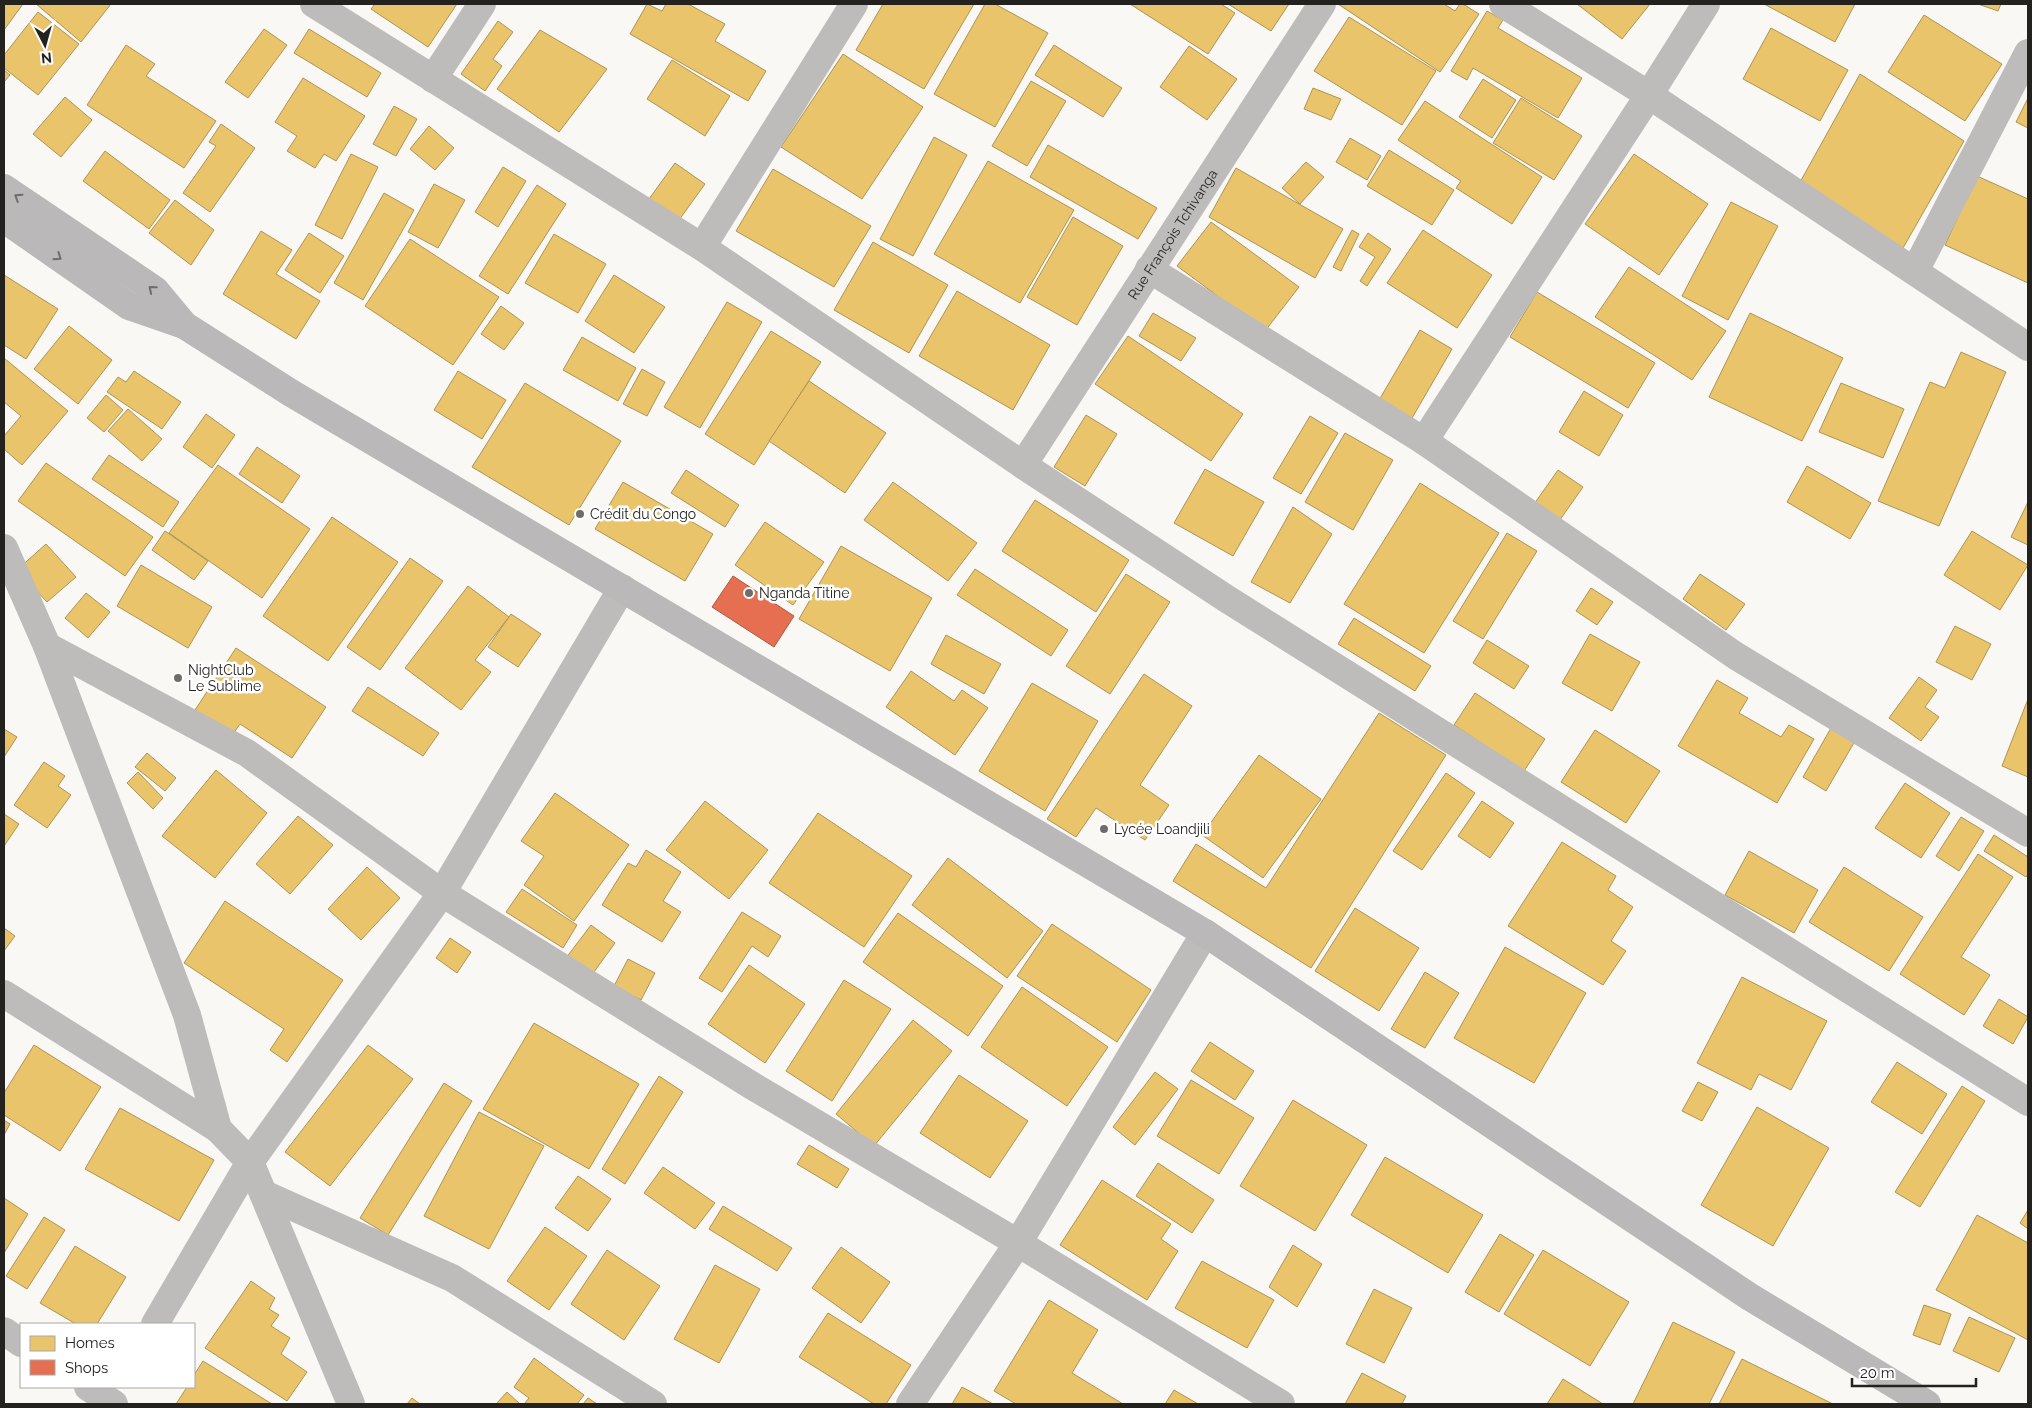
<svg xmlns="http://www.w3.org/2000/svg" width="2032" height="1408" font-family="Raleway,sans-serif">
	<rect width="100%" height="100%" fill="#faf8f4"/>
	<g fill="#e9c46a" stroke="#ae9354">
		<polygon points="4,4 23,4 4,30"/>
		<polygon points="36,4 111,4 81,42"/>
		<polygon points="375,4 457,4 428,47 371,9"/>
		<polygon points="647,4 662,11 666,4 688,4 725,24 715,41 766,71 748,101 630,34"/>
		<polygon points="883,4 974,4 924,89 856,50"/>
		<polygon points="985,4 995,4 1048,33 995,127 934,94"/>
		<polygon points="1130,4 1221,4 1235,13 1208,54"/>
		<polygon points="1228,4 1289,4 1271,31"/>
		<polygon points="1338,4 1444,4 1455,11 1460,4 1463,4 1479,14 1440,72"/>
		<polygon points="1577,4 1650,4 1622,39"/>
		<polygon points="1764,4 1855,4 1835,42"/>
		<polygon points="1978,4 2001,4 1998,11"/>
		<polygon points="1487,11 1503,20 1498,28 1582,78 1558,118 1473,68 1467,80 1451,71"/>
		<polygon points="38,12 79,44 38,95 4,68 4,55"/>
		<polygon points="1924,15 2002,64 1965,121 1888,72"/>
		<polygon points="1349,17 1436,71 1402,125 1314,71"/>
		<polygon points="498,21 513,32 493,59 502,66 485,91 461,74"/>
		<polygon points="1771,28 1848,70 1820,121 1743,79"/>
		<polygon points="264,29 287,45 248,98 225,82"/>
		<polygon points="309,29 381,73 367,97 294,53"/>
		<polygon points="540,30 607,69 559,132 497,89"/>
		<polygon points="126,45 155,64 146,76 216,121 184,168 87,105"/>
		<polygon points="1054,45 1122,88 1103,117 1035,75"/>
		<polygon points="1189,46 1237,79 1207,120 1160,87"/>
		<polygon points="843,54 923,107 862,199 781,147"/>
		<polygon points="672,60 730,96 705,136 647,99"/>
		<polygon points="4,70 10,75 4,82"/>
		<polygon points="1860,74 1964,141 1903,248 1799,184"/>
		<polygon points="303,78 365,116 336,161 324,154 315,168 287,151 297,136 275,122"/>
		<polygon points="1483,79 1516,100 1492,138 1459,117"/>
		<polygon points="1031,81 1066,101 1027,166 992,146"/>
		<polygon points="1313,88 1341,99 1331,120 1304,109"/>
		<polygon points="65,97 92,120 61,157 33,134"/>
		<polygon points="1521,98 1582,136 1554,180 1493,143"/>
		<polygon points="2028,98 2028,128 2016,122"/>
		<polygon points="1425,101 1542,177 1512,224 1456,188 1461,181 1398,140"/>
		<polygon points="394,106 417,119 396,156 373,144"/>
		<polygon points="221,124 255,148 210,212 183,193 216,146 209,142"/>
		<polygon points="429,126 454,148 435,170 410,149"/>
		<polygon points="934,137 967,155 913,256 880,239"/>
		<polygon points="1350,138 1381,156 1367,180 1336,162"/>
		<polygon points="1048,145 1157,208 1138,239 1030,177"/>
		<polygon points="1389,150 1454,190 1432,225 1367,186"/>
		<polygon points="105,151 170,200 149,229 83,181"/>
		<polygon points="351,154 378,167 342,239 315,225"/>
		<polygon points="1634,154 1708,204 1659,275 1585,224"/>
		<polygon points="988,161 1074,210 1020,303 934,254"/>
		<polygon points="1306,162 1324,177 1300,204 1282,188"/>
		<polygon points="675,163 705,184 679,220 649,199"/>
		<polygon points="503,167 526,181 498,227 475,212"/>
		<polygon points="1236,168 1343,229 1315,278 1209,217"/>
		<polygon points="773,169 871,226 834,287 736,231"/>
		<polygon points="1977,176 2028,199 2028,283 1945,245"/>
		<polygon points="434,184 465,200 438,248 408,232"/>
		<polygon points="537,185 566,204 508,294 479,276"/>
		<polygon points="384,193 414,210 363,300 334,283"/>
		<polygon points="175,200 214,230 191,265 149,233"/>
		<polygon points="1731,202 1778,226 1728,320 1682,296"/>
		<polygon points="1073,217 1123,246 1077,325 1027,297"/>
		<polygon points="1211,222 1299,287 1265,331 1177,266"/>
		<polygon points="1352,230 1359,234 1341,271 1333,267"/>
		<polygon points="1423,230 1492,275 1457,328 1387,283"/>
		<polygon points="261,231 292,250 276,274 320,301 296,339 223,294"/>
		<polygon points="309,233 344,256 320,293 285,270"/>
		<polygon points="1368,233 1391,249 1367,286 1360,281 1375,257 1359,247"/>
		<polygon points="554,234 606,264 578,313 525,283"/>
		<polygon points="410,239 499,297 453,365 365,306"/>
		<polygon points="873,242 948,285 909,353 834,310"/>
		<polygon points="1629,267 1726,331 1692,380 1595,317"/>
		<polygon points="4,275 58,309 26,359 4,345"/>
		<polygon points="614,275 665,307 634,353 585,321"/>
		<polygon points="957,291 1050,345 1013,410 919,356"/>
		<polygon points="1537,292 1655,363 1628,408 1510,337"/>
		<polygon points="727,302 762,322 700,428 664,407"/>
		<polygon points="501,306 524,323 504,350 481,334"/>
		<polygon points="1153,313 1196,338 1181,361 1139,336"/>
		<polygon points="1750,313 1843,358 1802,441 1709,397"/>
		<polygon points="69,326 112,360 78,404 34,369"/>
		<polygon points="1420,330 1452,349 1408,425 1375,407"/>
		<polygon points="771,331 821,362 754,465 705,434"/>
		<polygon points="1128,336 1243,414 1211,461 1095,384"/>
		<polygon points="582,337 636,368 618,401 563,370"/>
		<polygon points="1961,352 2006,372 1939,526 1878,501 1930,382 1945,388"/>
		<polygon points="4,358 68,411 22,465 4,449 4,436 21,416 4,402"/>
		<polygon points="642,369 665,382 647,416 623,404"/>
		<polygon points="134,371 181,402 162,429 107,392 118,377 126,382"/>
		<polygon points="458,371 506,400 482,439 434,410"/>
		<polygon points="809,381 886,433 845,493 769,441"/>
		<polygon points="525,383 621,441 569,525 472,467"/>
		<polygon points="1841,383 1904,409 1883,458 1819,432"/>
		<polygon points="1584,391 1623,415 1599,456 1559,432"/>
		<polygon points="106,395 123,410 104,432 87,418"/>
		<polygon points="128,409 162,439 142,461 108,431"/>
		<polygon points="206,414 235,435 212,468 183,447"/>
		<polygon points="1086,415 1117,434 1085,486 1054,467"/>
		<polygon points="1310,416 1338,433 1301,494 1273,478"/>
		<polygon points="1345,433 1393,460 1353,530 1305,502"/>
		<polygon points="257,447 300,476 282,503 239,474"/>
		<polygon points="109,455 179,502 163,527 92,479"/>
		<polygon points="46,463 153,537 125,576 18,501"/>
		<polygon points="218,465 310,529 262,598 169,533"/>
		<polygon points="1807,466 1871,503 1850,539 1787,502"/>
		<polygon points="1205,469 1264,502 1233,556 1174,523"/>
		<polygon points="686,470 739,505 725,527 671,493"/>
		<polygon points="1558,470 1583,487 1557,524 1532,507"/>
		<polygon points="623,482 713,534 685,581 595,529"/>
		<polygon points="893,482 977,543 948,581 864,520"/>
		<polygon points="1420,483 1499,533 1424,653 1344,604"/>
		<polygon points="1035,500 1129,560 1096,612 1002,551"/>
		<polygon points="2028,502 2028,545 2011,537"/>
		<polygon points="1293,507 1332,534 1290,603 1251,582"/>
		<polygon points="332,517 398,562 328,661 263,616"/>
		<polygon points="765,522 824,562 793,605 735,565"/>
		<polygon points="165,531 208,561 194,580 152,550"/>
		<polygon points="1972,531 2028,565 2000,610 1944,575"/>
		<polygon points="1507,533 1537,551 1483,639 1453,621"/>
		<polygon points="46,544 76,577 47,602 17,570"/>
		<polygon points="841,546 932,598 890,671 799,619"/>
		<polygon points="410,558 443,581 380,670 347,647"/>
		<polygon points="141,565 212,607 188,648 117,606"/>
		<polygon points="975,569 1068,630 1051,656 957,595"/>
		<polygon points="1126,574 1170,602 1110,694 1066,666"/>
		<polygon points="1700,574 1745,604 1726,630 1683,599"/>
		<polygon points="468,586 509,617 475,660 491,672 461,710 405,668"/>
		<polygon points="1591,588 1613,602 1597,625 1576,611"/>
		<polygon points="86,593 110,612 88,638 65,618"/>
		<polygon points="511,614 541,634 518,667 488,647"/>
		<polygon points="1354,618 1431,666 1415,691 1338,644"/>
		<polygon points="1955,626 1991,644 1972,680 1936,662"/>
		<polygon points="1590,634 1640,662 1612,711 1562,683"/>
		<polygon points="946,635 1001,664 984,694 931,664"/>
		<polygon points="1487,640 1529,666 1514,689 1473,663"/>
		<polygon points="236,648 326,707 292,758 240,724 233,734 195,710"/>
		<polygon points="911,671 954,701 962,690 988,708 955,755 886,707"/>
		<polygon points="1144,674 1192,706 1140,785 1169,805 1145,840 1096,808 1076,837 1047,819"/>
		<polygon points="1919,677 1937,690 1925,707 1939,717 1921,741 1889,718"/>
		<polygon points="1717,680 1748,698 1739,713 1781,737 1789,725 1814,739 1777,803 1678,746"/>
		<polygon points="1032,683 1098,721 1045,811 979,771"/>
		<polygon points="368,687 439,733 423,756 352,711"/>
		<polygon points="1475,693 1545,739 1524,771 1454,725"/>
		<polygon points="2028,699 2028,777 2002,766"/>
		<polygon points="1379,713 1446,755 1311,968 1173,881 1196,844 1266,888"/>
		<polygon points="1831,728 1855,741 1826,791 1803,777"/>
		<polygon points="4,729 17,737 4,757"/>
		<polygon points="1595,730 1660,771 1626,823 1561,782"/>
		<polygon points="147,753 176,778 165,791 135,767"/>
		<polygon points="1259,755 1321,799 1263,878 1202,835"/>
		<polygon points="44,762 65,776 58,786 71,795 47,828 14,805"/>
		<polygon points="216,770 267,813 215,878 162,836"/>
		<polygon points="138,772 163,798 153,809 127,783"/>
		<polygon points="1446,773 1475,793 1422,870 1393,851"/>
		<polygon points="1905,783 1950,813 1921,858 1875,828"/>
		<polygon points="555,793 629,845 574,921 524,885 544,856 521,841"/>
		<polygon points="705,801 768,850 729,899 666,850"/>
		<polygon points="1482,801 1514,823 1490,858 1458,836"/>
		<polygon points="818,813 912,876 864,947 769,883"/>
		<polygon points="4,814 19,824 4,846"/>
		<polygon points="298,816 333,845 290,894 256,864"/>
		<polygon points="1961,817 1984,831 1959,871 1936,856"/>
		<polygon points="1994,835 2028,857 2028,874 2026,877 1984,851"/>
		<polygon points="1562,842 1616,876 1608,890 1633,907 1611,941 1626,951 1603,985 1508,926"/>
		<polygon points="646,850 681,872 663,901 681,912 662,942 602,905 628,863 636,867"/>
		<polygon points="1749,851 1818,890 1794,933 1725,895"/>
		<polygon points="1978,854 2013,877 1961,957 1990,975 1964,1015 1900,974"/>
		<polygon points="948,858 1043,931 1007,978 912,905"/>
		<polygon points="367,867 400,898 361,940 328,909"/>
		<polygon points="1844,867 1923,917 1889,971 1809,922"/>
		<polygon points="522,889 577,925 563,948 506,912"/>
		<polygon points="225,901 343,980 287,1062 270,1050 284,1029 184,963"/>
		<polygon points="1355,908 1419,948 1379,1011 1315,971"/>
		<polygon points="742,912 781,936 768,957 752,946 722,992 699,978"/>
		<polygon points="898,913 1003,986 968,1036 863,962"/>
		<polygon points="1052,924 1151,990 1117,1042 1017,976"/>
		<polygon points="591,925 615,943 591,976 566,958"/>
		<polygon points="4,928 15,936 4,951"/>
		<polygon points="450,938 471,952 457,973 436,958"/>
		<polygon points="1505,947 1586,993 1534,1083 1454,1038"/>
		<polygon points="628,959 655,973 641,1000 614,986"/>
		<polygon points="749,965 805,1004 765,1063 708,1024"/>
		<polygon points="1425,972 1459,993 1425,1048 1391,1029"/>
		<polygon points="1742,977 1827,1021 1791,1090 1759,1074 1751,1090 1697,1063"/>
		<polygon points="844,980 891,1009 832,1101 786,1071"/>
		<polygon points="1022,987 1108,1047 1067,1106 981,1047"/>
		<polygon points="1999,999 2028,1017 2013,1044 1983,1026"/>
		<polygon points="913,1020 952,1051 874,1146 836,1114"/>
		<polygon points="534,1023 639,1084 589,1169 483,1109"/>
		<polygon points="1210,1042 1254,1071 1235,1100 1191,1071"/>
		<polygon points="34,1045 101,1087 60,1151 4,1115 4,1093"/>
		<polygon points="368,1045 413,1079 330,1186 285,1152"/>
		<polygon points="1897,1062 1947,1094 1922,1134 1871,1102"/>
		<polygon points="1155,1072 1178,1089 1135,1145 1113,1127"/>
		<polygon points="959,1075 1028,1121 990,1178 920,1133"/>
		<polygon points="659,1076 683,1092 625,1184 602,1169"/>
		<polygon points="1191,1080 1254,1118 1219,1174 1157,1136"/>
		<polygon points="1698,1082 1718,1092 1702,1121 1682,1111"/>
		<polygon points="444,1083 472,1101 388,1235 360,1218"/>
		<polygon points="1962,1086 1985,1101 1920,1207 1895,1192"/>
		<polygon points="1293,1100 1367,1145 1315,1231 1240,1186"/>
		<polygon points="1757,1107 1829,1148 1773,1246 1701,1205"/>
		<polygon points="120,1108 214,1160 179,1221 85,1169"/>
		<polygon points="479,1112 544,1146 489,1249 424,1216"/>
		<polygon points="4,1120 10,1124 4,1135"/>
		<polygon points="809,1145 849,1169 837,1188 797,1164"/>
		<polygon points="1385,1157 1483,1215 1448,1273 1351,1215"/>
		<polygon points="1158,1163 1214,1200 1192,1233 1136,1196"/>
		<polygon points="663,1167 715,1203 695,1229 644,1193"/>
		<polygon points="578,1176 611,1199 588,1231 555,1208"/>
		<polygon points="1102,1180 1171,1224 1161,1239 1178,1251 1147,1300 1060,1245"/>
		<polygon points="4,1198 28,1214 4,1253"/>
		<polygon points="723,1206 792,1248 777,1271 709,1229"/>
		<polygon points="2028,1210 2028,1229 2020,1223"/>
		<polygon points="1977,1215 2028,1243 2028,1340 1936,1290"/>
		<polygon points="44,1217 65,1230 27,1289 6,1276"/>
		<polygon points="545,1227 587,1256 549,1310 507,1281"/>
		<polygon points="1500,1234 1534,1255 1499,1312 1465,1292"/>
		<polygon points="1293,1245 1322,1264 1297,1307 1269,1287"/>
		<polygon points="75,1246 126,1277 97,1324 76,1324 40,1303"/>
		<polygon points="841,1247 890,1282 861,1323 812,1288"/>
		<polygon points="607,1250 660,1286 624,1340 571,1304"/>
		<polygon points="1543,1250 1629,1302 1590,1366 1504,1314"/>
		<polygon points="1202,1261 1274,1300 1247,1348 1175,1308"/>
		<polygon points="715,1265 760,1289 719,1363 674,1339"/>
		<polygon points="251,1281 275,1298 269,1309 279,1315 271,1326 290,1338 281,1354 307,1372 287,1401 205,1348"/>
		<polygon points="1374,1289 1412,1308 1384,1363 1346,1344"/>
		<polygon points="1049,1300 1098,1330 1072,1373 1123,1404 1016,1404 994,1391"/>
		<polygon points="1924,1305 1951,1314 1940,1345 1913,1335"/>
		<polygon points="828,1313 911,1365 886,1404 874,1404 799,1357"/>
		<polygon points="1969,1317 2015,1338 1999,1372 1953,1351"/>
		<polygon points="1673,1322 1735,1352 1709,1404 1633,1404"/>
		<polygon points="534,1358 584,1395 577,1404 524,1404 529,1398 514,1387"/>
		<polygon points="1742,1359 1833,1404 1719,1404"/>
		<polygon points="203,1361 272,1404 176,1404 187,1387 194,1387 194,1375"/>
		<polygon points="1362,1373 1406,1396 1402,1404 1345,1404"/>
		<polygon points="1563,1379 1603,1404 1547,1404"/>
		<polygon points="962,1387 993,1404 952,1404"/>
		<polygon points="1174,1390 1198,1404 1165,1404"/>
		<polygon points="507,1392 520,1404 496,1404"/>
		<polygon points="412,1398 420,1404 407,1404"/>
		<polygon points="588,1398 597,1404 583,1404"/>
	</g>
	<polygon fill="#e76f51" stroke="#ac5842" points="733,576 794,616 774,647 712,607"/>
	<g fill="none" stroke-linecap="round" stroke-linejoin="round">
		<g stroke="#bebcba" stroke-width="28">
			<polyline points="314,4 702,247 1023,465 1227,599 2028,1102"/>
			<polyline points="1503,4 1649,95 2028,347"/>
			<polyline points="433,79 482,4"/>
			<polyline points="702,247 854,4"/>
			<polyline points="1149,269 1424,441 1736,656 2028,833"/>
			<polyline points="1915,271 2028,53"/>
			<polyline points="1424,441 1649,95 1706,4"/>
			<path id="s1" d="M1023,465L1322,4"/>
			<polyline points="4,548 47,646 187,1015 218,1129"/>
			<polyline points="47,646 247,753 442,893 751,1085 1018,1243 1281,1404"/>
			<polyline points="4,994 218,1129 250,1162 351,1404"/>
			<polyline points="264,1194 452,1278 653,1404"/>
			<polyline points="155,1324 250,1162 442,893 622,588"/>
			<polyline points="4,1331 21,1343"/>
			<polyline points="88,1387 114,1404"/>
			<polyline points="910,1404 1018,1243 1205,933"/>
		</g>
		<g stroke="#bab8b8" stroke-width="28">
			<polyline points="4,188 155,290 184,325"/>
			<polyline points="4,219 129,306 184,325 291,393 1205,933 1750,1297 1927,1404"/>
		</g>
	</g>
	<defs><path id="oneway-chevron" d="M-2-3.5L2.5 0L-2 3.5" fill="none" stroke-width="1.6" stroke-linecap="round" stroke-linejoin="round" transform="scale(1.25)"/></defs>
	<g stroke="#6f6d6c">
		<use href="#oneway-chevron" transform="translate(18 197) rotate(-147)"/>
		<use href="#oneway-chevron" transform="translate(58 257) rotate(35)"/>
		<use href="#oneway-chevron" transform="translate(152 289) rotate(-140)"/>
	</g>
	<g fill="#6f6d6a" stroke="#fff" stroke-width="2">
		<circle cx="580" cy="514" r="5"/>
		<circle cx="749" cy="593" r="5"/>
		<circle cx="178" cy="678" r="5"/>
		<circle cx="1104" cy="829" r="5"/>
	</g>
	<g text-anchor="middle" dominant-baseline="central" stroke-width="5" stroke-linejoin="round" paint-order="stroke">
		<g font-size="14" fill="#24221f" stroke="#fff">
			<text stroke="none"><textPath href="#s1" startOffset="275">Rue François Tchivanga</textPath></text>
		</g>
		<g font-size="14" fill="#24221f" stroke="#fff" text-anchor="start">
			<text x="590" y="514">Crédit du Congo</text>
			<text x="759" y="593">Nganda Titine</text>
			<text x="188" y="670">NightClub<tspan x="188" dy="16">Le Sublime</tspan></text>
			<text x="1114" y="829">Lycée Loandjili</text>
		</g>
	</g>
	<rect width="2032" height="1408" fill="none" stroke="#24221f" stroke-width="10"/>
	<rect x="20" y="1323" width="175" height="65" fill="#ffffff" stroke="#a7a7a5"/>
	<rect x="30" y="1336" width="25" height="15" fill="#e9c46a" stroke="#a7a7a5"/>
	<text x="65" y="1348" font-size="15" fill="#24221f">Homes</text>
	<rect x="30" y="1360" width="25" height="15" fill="#e76f51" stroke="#a7a7a5"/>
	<text x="65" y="1373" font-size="15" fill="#24221f">Shops</text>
	<g transform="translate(45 45) rotate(174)" stroke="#ffffff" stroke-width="4" paint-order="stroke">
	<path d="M0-4L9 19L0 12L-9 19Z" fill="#24221f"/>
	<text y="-8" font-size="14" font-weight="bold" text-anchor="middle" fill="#24221f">N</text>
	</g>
	<path d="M1852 1378v8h124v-8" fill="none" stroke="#24221f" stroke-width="2.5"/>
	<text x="1860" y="1378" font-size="15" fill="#24221f" stroke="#ffffff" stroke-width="4" paint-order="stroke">20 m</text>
</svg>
